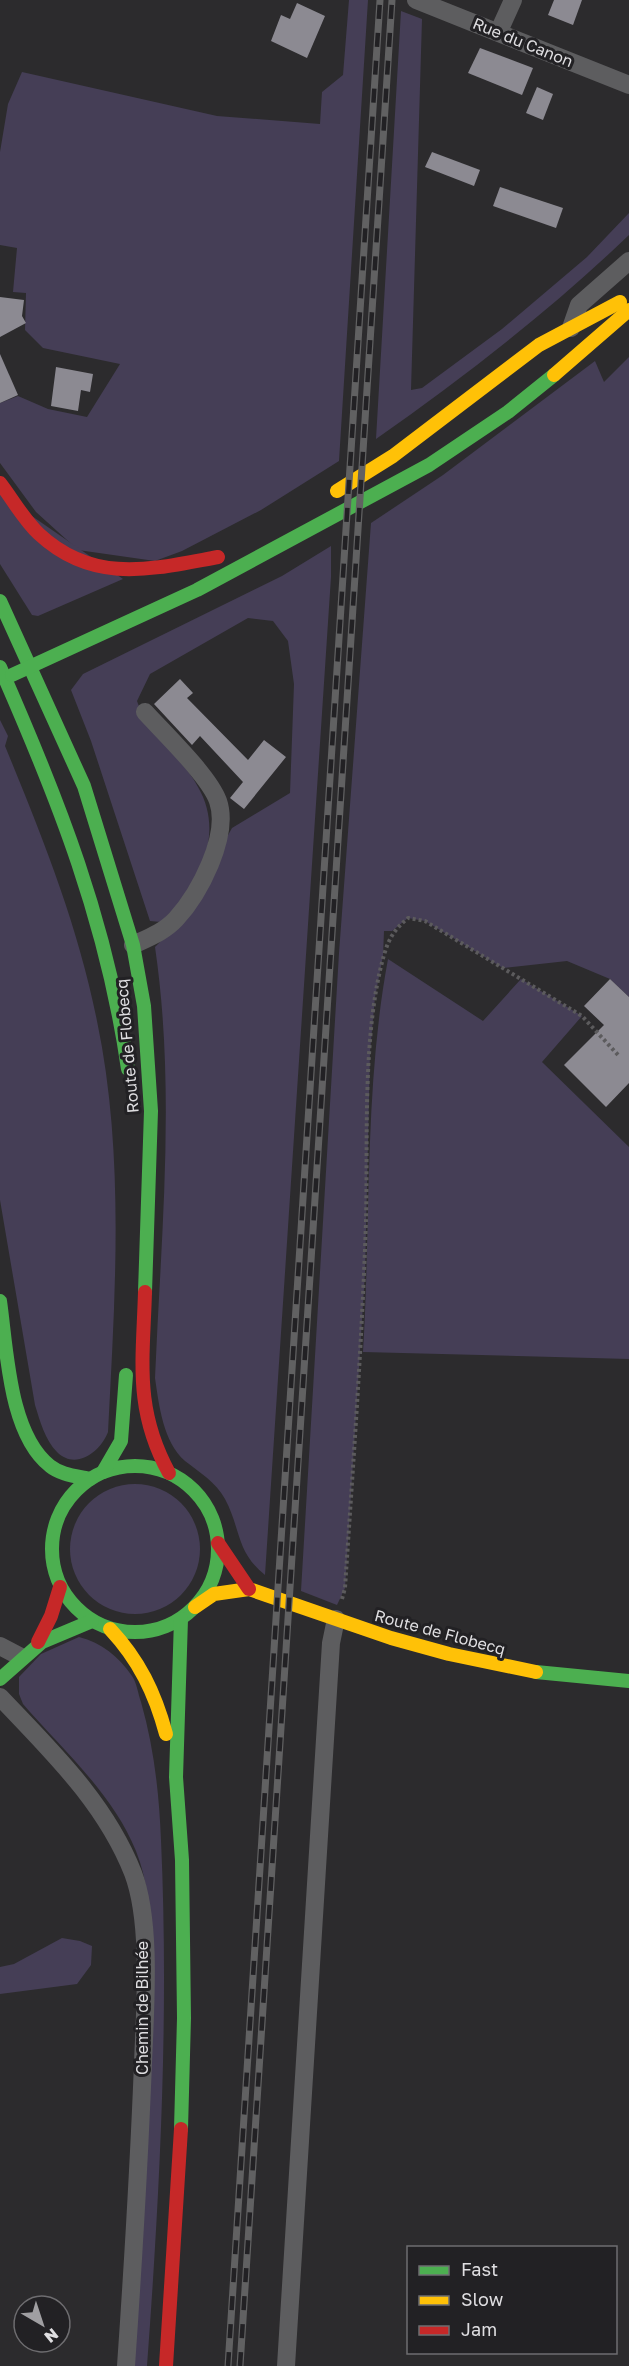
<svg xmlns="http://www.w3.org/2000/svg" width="629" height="2366" font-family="'Golos Text',sans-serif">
	<rect width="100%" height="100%" fill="#2c2b2d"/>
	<g fill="#453e56">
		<polygon points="349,0 368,0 339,461 261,510 182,551 155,561 78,550 36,512 0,463 0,403 18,396 48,409 87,417 120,364 43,348 25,330 26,293 13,292 17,248 0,245 0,152 8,104 22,72 217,116 320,124 322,92 343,75"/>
		<path d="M401,11L422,19L411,390L422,388L502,329L587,257L629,213V235C551,310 464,377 376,439Z"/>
		<polygon points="629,357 629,997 610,979 567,961 503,968 425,921 408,918 392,931 384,931 383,956 375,997 370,1052 365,1272 345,1588 337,1605 301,1591 339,953 371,523 443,475 595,361 604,382"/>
		<polygon points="0,494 123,579 38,616 32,615 0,564"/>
		<path d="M331,546V577L265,1575C236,1552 241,1529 225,1499C216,1482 199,1472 185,1461C163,1442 159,1405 155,1378C161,1235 176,1090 155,947L179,923L232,828L290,793L294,684L288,641L273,621L248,618L150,674L137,701C149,735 181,755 198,787C226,835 198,889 161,922L150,921L91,741L71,690L83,674L282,576Z"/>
		<path d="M0,720L8,736L5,746C42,836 78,925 97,1021C125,1155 115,1296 108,1432C101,1451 76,1471 57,1452C45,1440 40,1421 35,1405L0,1200Z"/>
		<path d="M388,959L483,1021L521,979L582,1016L542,1062L629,1147V1359L363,1352C371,1221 364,1088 388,959Z"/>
		<circle cx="135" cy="1549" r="65"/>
		<path d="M79,1637C102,1643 118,1656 132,1676C137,1683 138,1694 141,1702C154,1748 159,1792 161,1840C169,2016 160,2190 147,2366H133C143,2251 146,2137 148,2022C148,1966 157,1903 136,1851C113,1794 63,1750 23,1704L19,1694V1677L41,1654Z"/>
		<polygon points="62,1938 80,1941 92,1946 91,1965 77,1984 0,1994 0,1967 14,1964"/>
	</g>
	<g fill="#8c8a92">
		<polygon points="554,0 582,0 573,25 548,15"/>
		<polygon points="297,3 325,16 307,58 271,41 281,15 290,19"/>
		<polygon points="480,48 533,68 522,95 468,73"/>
		<polygon points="537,87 553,94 543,120 526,113"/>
		<polygon points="432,152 480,170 474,186 425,167"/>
		<polygon points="500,187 563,208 556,228 493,206"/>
		<polygon points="0,297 24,300 22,316 26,323 0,337"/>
		<polygon points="0,354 18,395 0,403"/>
		<polygon points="56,367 93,374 90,392 81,390 78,411 51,406"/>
		<polygon points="180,679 193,693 187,698 248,760 264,740 286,757 244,809 230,798 243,782 200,736 192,745 154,704"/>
		<polygon points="610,979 629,997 629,1083 606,1107 564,1065 604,1025 584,1006"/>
	</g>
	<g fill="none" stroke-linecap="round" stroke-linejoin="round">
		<path stroke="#5c5b5d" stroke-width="4" stroke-dasharray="3 3" stroke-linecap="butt" d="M342,1599L345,1588C353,1466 362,1343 366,1221C368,1140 362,1032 384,955C389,938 394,930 408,918L425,921L582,1016L619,1056"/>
		<g stroke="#5d5d5f" stroke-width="18">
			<polyline points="416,0 629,85"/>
			<polyline points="499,31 513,0"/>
			<polyline points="571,328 579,305 629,261"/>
			<path d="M133,945C148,938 164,932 176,919C199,894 230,836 218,801C209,776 164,733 145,712"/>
			<polyline points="0,1646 21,1657"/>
			<path d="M0,1697C51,1751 105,1802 133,1873C152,1923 145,2009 143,2063C139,2164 133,2265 126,2366"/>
			<polyline points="286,2366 331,1643 336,1619"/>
		</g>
		<g stroke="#4caf50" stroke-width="14">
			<polyline points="0,601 84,786 133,945 144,1006 151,1111 145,1292"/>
			<path d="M0,667C59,801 107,923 128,1069"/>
			<polyline points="12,675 197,590 429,465 508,412 554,375"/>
			<path d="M0,1301C7,1350 9,1434 50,1466C61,1475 77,1476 90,1479"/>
			<circle cx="135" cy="1549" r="83"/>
			<polyline points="103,1472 121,1441 126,1375"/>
			<polyline points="181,1619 176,1777 182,1860 184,2018 181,2129"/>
			<polyline points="536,1672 629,1681"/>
			<polyline points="0,1679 42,1642 92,1621"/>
		</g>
		<g stroke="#ffc107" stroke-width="14">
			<polyline points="554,375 629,310"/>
			<polyline points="337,491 393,456 539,345 620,302"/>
			<polyline points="195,1607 214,1594 249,1589 391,1638 449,1654 536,1672"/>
			<path d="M110,1629C139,1660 155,1693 166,1734"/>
		</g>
		<g stroke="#c62828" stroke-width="14">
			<path d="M0,483C13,500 24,520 39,534C94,585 152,569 218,557"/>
			<path d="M145,1292C143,1361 134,1409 169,1473"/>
			<polyline points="218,1543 249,1589"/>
			<polyline points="38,1642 51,1616 60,1587"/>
			<polyline points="166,2366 181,2129"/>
		</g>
		<defs>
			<g id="rail">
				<polyline points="228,2366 380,0"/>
				<polyline points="240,2366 392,0"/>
			</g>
		</defs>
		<use href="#rail" stroke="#616162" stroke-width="7"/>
		<use href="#rail" stroke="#222124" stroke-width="4.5" stroke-dasharray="14" stroke-linecap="butt"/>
	</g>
	<g text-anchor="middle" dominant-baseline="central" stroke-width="6" stroke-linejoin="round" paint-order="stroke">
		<g font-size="16" fill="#dfdee1" stroke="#222124">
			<text transform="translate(523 42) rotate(22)">Rue du Canon</text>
			<text transform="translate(127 1046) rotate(-95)">Route de Flobecq</text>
			<text transform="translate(440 1632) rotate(15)">Route de Flobecq</text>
			<text transform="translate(142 2008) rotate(-90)">Chemin de Bilhée</text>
		</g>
	</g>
	<rect x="407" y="2246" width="210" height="108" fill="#222124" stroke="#6e6d70" stroke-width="1.5"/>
	<rect x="419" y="2266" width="30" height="9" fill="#4caf50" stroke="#6e6d70" stroke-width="1.5"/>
	<text x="461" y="2276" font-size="18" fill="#dfdee1">Fast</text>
	<rect x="419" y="2296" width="30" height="9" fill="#ffc107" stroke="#6e6d70" stroke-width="1.5"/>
	<text x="461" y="2306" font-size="18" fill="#dfdee1">Slow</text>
	<rect x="419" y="2326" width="30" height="9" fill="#c62828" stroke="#6e6d70" stroke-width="1.5"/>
	<text x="461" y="2336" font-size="18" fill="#dfdee1">Jam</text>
	<g transform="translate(42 2324) rotate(141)"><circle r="28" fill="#222124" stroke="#6e6d70" stroke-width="1.5"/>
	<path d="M0-4.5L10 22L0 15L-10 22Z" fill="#a09fa2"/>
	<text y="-9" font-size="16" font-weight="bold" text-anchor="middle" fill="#dfdee1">N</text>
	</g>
</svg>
